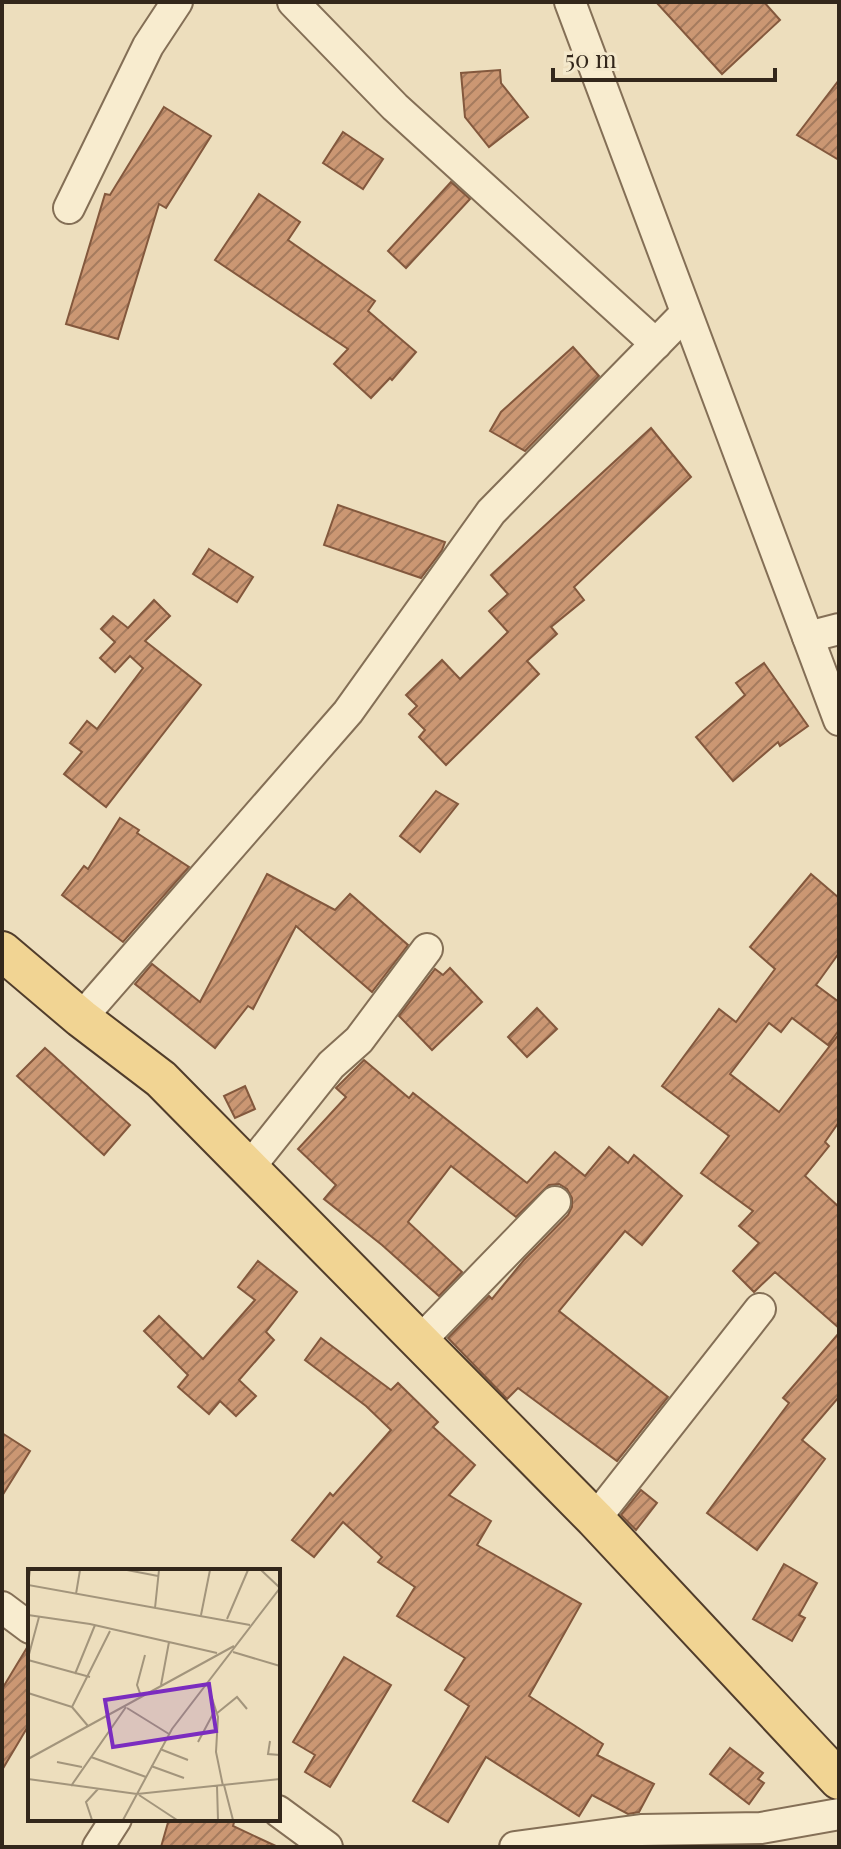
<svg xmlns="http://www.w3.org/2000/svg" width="841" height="1849" font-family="'Playfair Display',serif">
	<defs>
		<pattern id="building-hatch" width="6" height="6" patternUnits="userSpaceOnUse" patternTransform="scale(2)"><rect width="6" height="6" fill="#cb9773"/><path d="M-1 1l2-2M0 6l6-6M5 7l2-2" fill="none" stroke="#a57b5e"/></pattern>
	</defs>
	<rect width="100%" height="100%" fill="#eddebd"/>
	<g fill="url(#building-hatch)" stroke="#83583d" stroke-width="2">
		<polygon points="656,2 764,2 780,20 722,74"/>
		<polygon points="500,70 501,83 528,117 489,147 465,117 461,73"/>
		<polygon points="839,80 839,160 797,135"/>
		<polygon points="164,107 211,136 166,208 159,204 118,339 66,324 105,194 110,195"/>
		<polygon points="343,132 383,159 363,189 323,163"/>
		<polygon points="451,182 470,199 406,268 388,251"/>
		<polygon points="259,194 300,222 288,240 375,301 368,311 416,352 392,380 390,378 371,398 334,364 348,349 215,260"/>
		<polygon points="573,347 599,376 525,451 490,431 501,412"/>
		<polygon points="651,428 691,477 574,587 584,600 551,627 557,634 527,661 539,674 446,765 419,737 425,730 409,714 417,706 406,695 442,660 460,679 508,632 489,611 508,594 491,575"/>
		<polygon points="338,505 445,542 442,550 421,578 324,545"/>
		<polygon points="209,549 253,577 237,602 193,574"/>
		<polygon points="154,600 170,616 145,641 201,685 106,807 64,774 82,752 70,743 87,721 97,729 143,668 130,656 115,672 100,658 115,642 101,629 113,616 128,628"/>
		<polygon points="764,663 808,726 780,746 778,742 733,781 696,737 745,695 736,683"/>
		<polygon points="436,791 458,804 420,852 400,836"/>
		<polygon points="120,818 139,830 137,833 189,867 123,942 62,895 84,866 88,869"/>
		<polygon points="267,874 335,910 350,894 408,945 372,992 296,926 253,1009 248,1006 215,1048 135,984 152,964 200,1002"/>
		<polygon points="811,874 839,898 839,953 816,985 839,1002 839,1030 828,1045 792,1018 781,1032 769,1023 730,1074 779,1112 839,1034 839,1122 825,1142 829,1146 805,1176 839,1207 839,1328 775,1272 754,1292 733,1271 759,1243 739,1226 753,1211 701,1173 729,1136 662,1086 719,1009 736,1022 775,969 750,947"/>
		<polygon points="450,968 482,1002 432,1050 399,1016 435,969 443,975"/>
		<polygon points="537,1008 557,1029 527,1057 508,1037"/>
		<polygon points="45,1048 130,1125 104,1155 17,1076"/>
		<polygon points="364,1060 409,1098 413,1093 527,1183 555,1152 585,1176 609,1147 628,1163 634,1155 682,1196 642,1245 625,1231 559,1311 668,1397 617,1461 518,1388 507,1399 448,1338 489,1296 492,1299 524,1260 568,1215 572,1207 572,1198 567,1189 559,1184 549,1185 516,1217 451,1166 408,1222 462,1272 439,1296 382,1245 324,1199 336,1185 298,1149 346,1097 336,1088"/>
		<polygon points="245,1086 255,1109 235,1118 224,1096"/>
		<polygon points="258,1261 297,1292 266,1332 274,1340 239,1380 256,1396 236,1416 220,1401 209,1414 178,1387 188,1375 144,1331 159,1316 203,1359 255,1300 238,1287"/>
		<polygon points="839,1333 839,1397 802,1440 825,1459 757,1550 707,1513 789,1403 783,1398"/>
		<polygon points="321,1338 391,1390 398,1383 438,1422 433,1427 475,1465 449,1495 491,1521 477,1545 581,1604 529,1696 603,1744 597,1755 654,1784 639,1812 628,1814 592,1795 579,1816 486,1757 448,1822 413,1801 469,1706 445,1690 465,1658 397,1616 415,1587 378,1562 382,1557 343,1522 314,1557 292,1540 330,1493 333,1496 391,1430 366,1406 305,1360"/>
		<polygon points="2,1433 30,1451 2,1496"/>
		<polygon points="641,1490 657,1503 636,1530 621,1515"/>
		<polygon points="784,1564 817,1583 799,1615 805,1618 792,1641 753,1619"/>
		<polygon points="28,1646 30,1646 30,1723 2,1770 2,1689"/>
		<polygon points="344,1657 391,1685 330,1787 305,1772 315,1755 293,1742"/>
		<polygon points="730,1748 763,1773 758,1779 764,1783 749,1804 710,1774"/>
		<polygon points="169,1819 235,1819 233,1826 278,1847 161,1847"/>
	</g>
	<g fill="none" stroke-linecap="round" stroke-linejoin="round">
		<defs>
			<g id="minor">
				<polyline points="293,2 395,107 656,344"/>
				<polyline points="570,2 839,720"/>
				<polyline points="69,208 148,46 177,2"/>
				<polyline points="808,637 839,629"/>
				<polyline points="81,1018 348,712 491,512 686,313"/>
				<polyline points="249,1168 331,1065 359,1040 427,949"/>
				<polyline points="420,1341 555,1202"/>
				<polyline points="595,1519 760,1309"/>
				<polyline points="2,1607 30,1628"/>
				<polyline points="278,1811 327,1847"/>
				<polyline points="98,1847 116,1819"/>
				<polyline points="515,1847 641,1830 761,1828 839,1814"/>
			</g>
			<polyline id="major" points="2,951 81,1018 161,1079 595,1519 839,1780"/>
		</defs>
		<use href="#minor" stroke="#846f56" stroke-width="34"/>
		<use href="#major" stroke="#513d2b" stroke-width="42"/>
		<use href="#minor" stroke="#f8eccf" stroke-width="30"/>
		<use href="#major" stroke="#f1d493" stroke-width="38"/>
	</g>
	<g transform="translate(28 1569)">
		<rect width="252" height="252" fill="#eddebd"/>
		<path fill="none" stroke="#a3957c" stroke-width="2" d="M2,1L0,16L222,56M99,1L130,7M233,1L251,18M48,25L52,1M127,39L131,1M0,46L62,55L189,84M173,46L182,1M199,50L220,1M205,83L252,97M0,89L11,48M0,91L62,108M47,105L67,56M179,114L190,148L188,183L195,217M133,116L141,73M0,124L44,138L82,62M113,127L109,116L117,86M44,138L60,157M99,139L141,165M188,145L209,128L219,140M242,172L240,185L252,186M170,173L186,143M132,180L160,191M63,188L118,208M0,190L206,77M29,193L54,198M123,197L156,209M0,210L109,225L252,210M196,216L205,251M43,217L98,138M189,217L190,251M111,226L149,251M64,251L58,233L70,220M95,251L144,160L252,19"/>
		<path fill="#7b2cbf" fill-opacity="0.15" stroke="#7b2cbf" stroke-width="4" d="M181,115L188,162L85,178L77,131Z"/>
		<rect width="252" height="252" fill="none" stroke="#33271b" stroke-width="4"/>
	</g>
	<rect width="841" height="1849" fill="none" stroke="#33271b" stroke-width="8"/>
	<path d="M553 68v12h222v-12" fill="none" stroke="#33271b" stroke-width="4"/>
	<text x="565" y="68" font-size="24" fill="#33271b" stroke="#f4e9cc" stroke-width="6" paint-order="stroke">50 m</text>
</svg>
